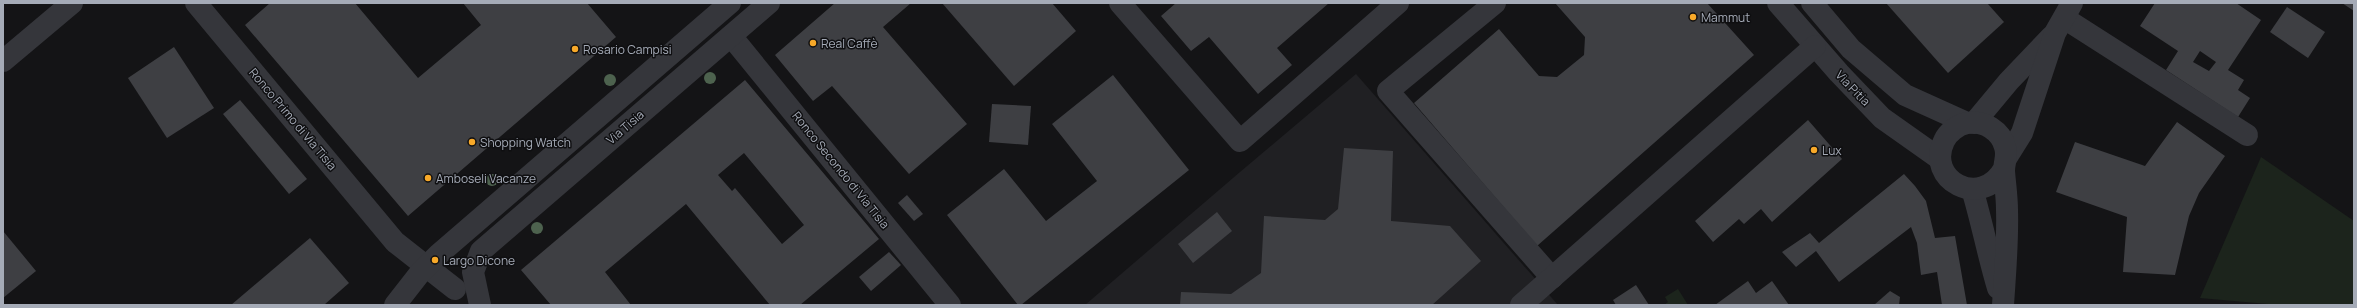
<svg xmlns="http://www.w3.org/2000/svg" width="2357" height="308" font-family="Manrope,sans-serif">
	<rect width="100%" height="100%" fill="#141416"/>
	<polygon fill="#202023" points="1356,74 1558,305 1085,305 1240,172"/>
	<g fill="#1c241c">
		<polygon points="2261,157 2354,221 2354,305 2279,305 2200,298"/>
		<polygon points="1678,289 1688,305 1664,305 1668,302 1665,297"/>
	</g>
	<g fill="#3e3f43" fill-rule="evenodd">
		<polygon points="270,3 355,3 418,78 481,25 463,3 587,3 616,37 408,216 245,25"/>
		<polygon points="835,3 911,3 883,27 967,124 909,174 832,86 813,101 775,55"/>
		<polygon points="942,3 1052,3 1076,31 1014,86"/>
		<polygon points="1176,3 1329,3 1277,48 1292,65 1258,94 1209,37 1191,51 1161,16"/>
		<polygon points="1555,3 1707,3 1754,55 1537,246 1414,103 1499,29 1539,76 1557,77 1584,55 1585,37"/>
		<polygon points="1886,3 1987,3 2004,22 1948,73"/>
		<path d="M2155,3H2236L2261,20L2228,70L2244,80L2238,90L2250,98L2238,117L2166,70L2178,51L2140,26ZM2200,51L2216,62L2209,71L2193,62Z"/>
		<polygon points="2342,3 2354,3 2354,11"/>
		<polygon points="2287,7 2325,32 2308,58 2270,32"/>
		<polygon points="174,47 214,108 167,138 128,78"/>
		<polygon points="1113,75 1189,170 1021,305 1018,305 947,215 1004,169 1046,221 1097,181 1052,124"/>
		<path d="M745,80L879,239L800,305H770L686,204L605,272L631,305H551L521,270ZM744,153L804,225L782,244L735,188L732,191L718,175Z"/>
		<polygon points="240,100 307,179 289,194 223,114"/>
		<polygon points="992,104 1031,106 1028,145 989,142"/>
		<polygon points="1808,120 1842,159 1772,222 1761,209 1744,224 1739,219 1713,242 1695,221"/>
		<polygon points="2177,122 2225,156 2199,193 2189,216 2175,275 2123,272 2127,217 2056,192 2075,142 2145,166"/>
		<polygon points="1344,148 1393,151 1391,221 1450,226 1481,261 1432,305 1180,305 1181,292 1231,294 1261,273 1264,216 1325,220 1338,209"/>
		<polygon points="1904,174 1915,186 1926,201 1935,238 1955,236 1967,305 1942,305 1937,272 1921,275 1917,243 1911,227 1839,282 1816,251 1796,267 1782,252 1810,233 1819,243"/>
		<polygon points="907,195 923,214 914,221 898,203"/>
		<polygon points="1217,212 1232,231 1193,263 1178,244"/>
		<polygon points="3,231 36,271 3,298"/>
		<polygon points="310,238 349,283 324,305 231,305"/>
		<polygon points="889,252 901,265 871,291 859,277"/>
		<polygon points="1748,281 1756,293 1772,281 1789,305 1715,305"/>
		<polygon points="1636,285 1649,305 1616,305 1613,300"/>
		<polygon points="1890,291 1900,297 1899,305 1874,305"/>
	</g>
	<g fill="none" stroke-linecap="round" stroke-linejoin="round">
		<g stroke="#35363b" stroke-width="22">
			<polyline points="196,3 395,242 455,289"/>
			<polyline points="1120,3 1240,141 1398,3"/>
			<polyline points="1495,3 1388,91 1552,278"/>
			<polyline points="1778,3 1839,73 1882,118 1940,159"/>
			<polyline points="1812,3 1851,49 1905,95 1967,123"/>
			<polyline points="2064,18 2247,135"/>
			<polyline points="731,36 950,305"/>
			<polyline points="3,61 72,3"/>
			<polyline points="1974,123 2009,81 2051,37"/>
			<polyline points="2007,157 2022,133 2055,33 2072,3"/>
			<path d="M1972,189C1982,222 1988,255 1998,288"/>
			<polyline points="395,305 420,273 439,254 730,3"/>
			<polyline points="480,305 473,272 481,251 769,3"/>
			<polyline points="1521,305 1815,46"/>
			<path d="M2003,305C2005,274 2008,242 2007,210C2007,197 2005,184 2004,171C2004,162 2008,156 2005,147C2001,131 1984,120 1967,123C1958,125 1948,132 1944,141C1925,180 1981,210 2004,169"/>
		</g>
	</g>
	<g fill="#4d624e">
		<circle cx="710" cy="78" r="6"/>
		<circle cx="610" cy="80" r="6"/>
		<circle cx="492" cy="180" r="6"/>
		<circle cx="537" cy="228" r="6"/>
	</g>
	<g fill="#f8a929" stroke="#0f0f11" stroke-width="1.5">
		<circle cx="1693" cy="17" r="4"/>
		<circle cx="813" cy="43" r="4"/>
		<circle cx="575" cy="49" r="4"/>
		<circle cx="472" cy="142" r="4"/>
		<circle cx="1814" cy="150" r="4"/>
		<circle cx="428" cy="178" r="4"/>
		<circle cx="435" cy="260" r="4"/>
	</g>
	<g text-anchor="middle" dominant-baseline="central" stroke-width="3" stroke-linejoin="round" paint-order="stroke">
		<g font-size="12" fill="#a5abb7" stroke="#0f0f11" text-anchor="start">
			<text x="1701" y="17">Mammut</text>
			<text x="821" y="43">Real Caffè</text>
			<text x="583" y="49">Rosario Campisi</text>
			<text x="480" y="142">Shopping Watch</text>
			<text x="1822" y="150">Lux</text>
			<text x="436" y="178">Amboseli Vacanze</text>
			<text x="443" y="260">Largo Dicone</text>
		</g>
		<g font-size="12" fill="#a5abb7" stroke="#0f0f11">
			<text transform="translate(1853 88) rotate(46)">Via Pitia</text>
			<text transform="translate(293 119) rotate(50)">Ronco Primo di Via Tisia</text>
			<text transform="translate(625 127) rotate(-41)">Via Tisia</text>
			<text transform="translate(841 170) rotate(51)">Ronco Secondo di Via Tisia</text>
		</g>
	</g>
	<rect width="2357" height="308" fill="none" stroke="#a5abb7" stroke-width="8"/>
</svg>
